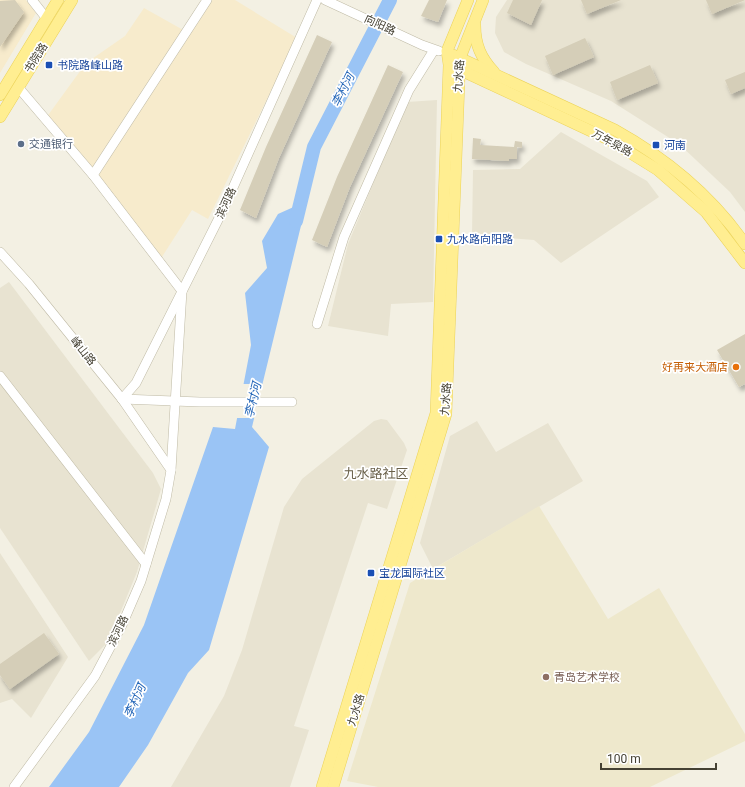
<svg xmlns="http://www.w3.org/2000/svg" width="745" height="787" font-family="Roboto,'Noto Sans SC',sans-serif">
	<defs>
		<filter id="shadow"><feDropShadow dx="2.5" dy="4.5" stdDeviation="2" flood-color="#0004"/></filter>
	</defs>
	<rect width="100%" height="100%" fill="#f3f0e3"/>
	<g fill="#e8e3d1">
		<polygon points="507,0 745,0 745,212 730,192 679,144 611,101 526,64 504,52 495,33 496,17"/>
		<polygon points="437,100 433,302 391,304 388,336 328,326 348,244 407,102"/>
		<polygon points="561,132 647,181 659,197 561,263 534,240 472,235 473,170 520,169"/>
		<polygon points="9,282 153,473 161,489 137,572 116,623 107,643 89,661 0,528 0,288"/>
		<polygon points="381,419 387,420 404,443 407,450 387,509 368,503 294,726 309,730 290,787 171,787 224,696 242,650 284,507 302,479 374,421"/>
		<polygon points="477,421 496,452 548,423 583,481 433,569 420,543 450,436"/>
		<polygon points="0,553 68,657 31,718 12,699 0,703"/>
	</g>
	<g fill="#f7ebcc">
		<polygon points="0,0 26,0 36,13 0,73"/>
		<polygon points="205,0 235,0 297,38 208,219 192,210 160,260 46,118 86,63 125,36 144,8 185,31"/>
	</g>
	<polygon fill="#eee8cc" points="539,506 608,619 659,588 745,734 745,741 650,787 378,787 347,781 410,583"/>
	<polygon fill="#9ac4f5" points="307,201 252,427 269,447 209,650 188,673 148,745 119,787 49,787 89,732 144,625 213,427 235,429 251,345 245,293 267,268 262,241 278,214"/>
	<polygon fill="#f3f0e3" points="242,384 265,384 256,418 235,418"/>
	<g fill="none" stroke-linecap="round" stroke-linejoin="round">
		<polyline stroke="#9ac4f5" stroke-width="14" points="296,221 314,147 390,0"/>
	</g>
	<g fill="#d5ceb8" filter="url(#shadow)">
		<polygon points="15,0 24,12 0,47 0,1"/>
		<polygon points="429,0 447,0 438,22 421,16"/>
		<polygon points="513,0 542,0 531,25 507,13"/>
		<polygon points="581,0 621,0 587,14"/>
		<polygon points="706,0 745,0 712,14"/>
		<polygon points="317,35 332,42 279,158 256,218 240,210 266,147"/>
		<polygon points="585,38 594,57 553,75 545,56"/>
		<polygon points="388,65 403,72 350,187 327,247 312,240 337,177"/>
		<polygon points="650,65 658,83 617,100 610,82"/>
		<polygon points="745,72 745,88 731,94 725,80"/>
		<polygon points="473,138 481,139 480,145 514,147 515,141 522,142 522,148 517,147 517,159 509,159 509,161 472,159"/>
		<polygon points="745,334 745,384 739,387 717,350"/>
		<polygon points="44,633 59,654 10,689 0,675 0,664"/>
	</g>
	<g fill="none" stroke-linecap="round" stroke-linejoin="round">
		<defs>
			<g id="minor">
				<polyline points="32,0 47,19"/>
				<polyline points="325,0 422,45 439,51"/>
				<polyline points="18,87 93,175 182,291 171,470"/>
				<polyline points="93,175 207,0"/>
				<polyline points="0,252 29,284 122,399 171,470 166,499 141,581 122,625 95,676 14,787"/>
				<polyline points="317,324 344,237 409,90 434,50"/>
				<polyline points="0,376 146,564"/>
				<polyline points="122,399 136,383 223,210 317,0"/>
				<polyline points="122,399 200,402 292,402"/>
			</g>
			<g id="major">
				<path d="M475,25C475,45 481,58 494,72"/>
				<path d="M453,55L615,130C667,159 711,195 745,244"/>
				<polyline points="454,67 608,139 658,170 706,212 745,263"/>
				<polyline points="0,95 58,0"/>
				<polyline points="0,117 72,0"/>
				<polyline points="322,787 436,413 449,65 447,51 468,0"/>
				<polyline points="333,787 446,414 460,58 483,0"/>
			</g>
		</defs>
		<use href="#minor" stroke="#bfbaa5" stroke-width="10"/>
		<use href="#major" stroke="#ecd358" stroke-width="12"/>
		<use href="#minor" stroke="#fff" stroke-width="9"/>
		<use href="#major" stroke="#ffee91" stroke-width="11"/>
	</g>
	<g fill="#1a4fb4" stroke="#fff" stroke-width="1.5">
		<rect x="45" y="61" width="8" height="8" rx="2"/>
		<rect x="652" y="141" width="8" height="8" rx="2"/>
		<rect x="435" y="235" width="8" height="8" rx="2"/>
		<rect x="367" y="569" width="8" height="8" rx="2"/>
	</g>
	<circle fill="#5c6f8a" stroke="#fff" stroke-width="1.5" cx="21" cy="144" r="4"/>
	<circle fill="#e8710a" stroke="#fff" stroke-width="1.5" cx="736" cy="367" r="4"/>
	<circle fill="#8d6e63" stroke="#fff" stroke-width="1.5" cx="546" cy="677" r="4"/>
	<g text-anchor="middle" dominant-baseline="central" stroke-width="3.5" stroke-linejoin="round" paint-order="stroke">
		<g font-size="11" fill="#454133" stroke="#fff">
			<text transform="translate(380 25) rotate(25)">向阳路</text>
			<text transform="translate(36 58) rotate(-58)">书院路</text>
			<text transform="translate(459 76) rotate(-86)">九水路</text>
			<text transform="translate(612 143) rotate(28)">万年泉路</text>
			<text transform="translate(226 203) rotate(-65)">滨河路</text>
			<text transform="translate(83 351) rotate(51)">峰山路</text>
			<text transform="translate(446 399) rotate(-86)">九水路</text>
			<text transform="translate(118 631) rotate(-64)">滨河路</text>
			<text transform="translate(356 710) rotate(-73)">九水路</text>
		</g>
		<g font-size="11" fill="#164399" stroke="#fff" text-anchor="start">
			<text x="57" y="65">书院路峰山路</text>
			<text x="664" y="145">河南</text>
			<text x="447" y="239">九水路向阳路</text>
			<text x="379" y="573">宝龙国际社区</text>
		</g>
		<g font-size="11" fill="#4e5e75" stroke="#fff" text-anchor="start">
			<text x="29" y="144">交通银行</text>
		</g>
		<g font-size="11" fill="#c56008" stroke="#fff" text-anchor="end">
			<text x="728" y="367">好再来大酒店</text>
		</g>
		<g font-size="11" fill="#785e54" stroke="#fff" text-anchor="start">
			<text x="554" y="677">青岛艺术学校</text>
		</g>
		<g font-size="12" font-style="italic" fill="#2567b9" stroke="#fff">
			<text transform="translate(343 90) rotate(-63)">李村河</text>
			<text transform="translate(253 400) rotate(-76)">李村河</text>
			<text transform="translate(135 701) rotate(-66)">李村河</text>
		</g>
		<g font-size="13" fill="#696049" stroke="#fff">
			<text x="376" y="473">九水路社区</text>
		</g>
	</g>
	<path d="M601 763v6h115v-6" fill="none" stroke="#454133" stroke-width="2"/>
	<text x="607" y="763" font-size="12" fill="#454133" stroke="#ffffff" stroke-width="3" paint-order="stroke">100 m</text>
</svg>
